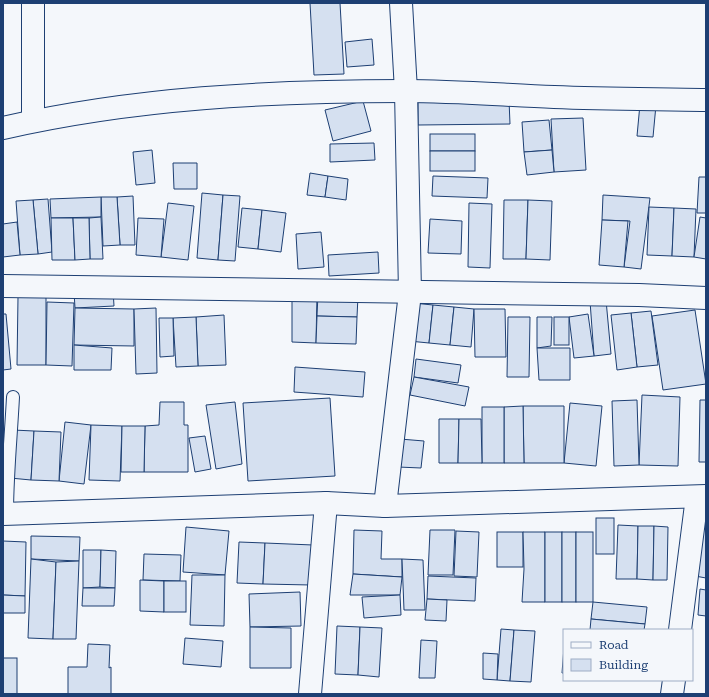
<svg xmlns="http://www.w3.org/2000/svg" width="709" height="697" font-family="'Roboto Serif',serif">
	<rect width="100%" height="100%" fill="#f4f7fb"/>
	<g fill="#d5e0f0" stroke="#1d3f73">
		<polygon points="310,3 340,3 344,74 314,75"/>
		<polygon points="372,39 374,65 347,67 345,42"/>
		<polygon points="509,100 510,124 418,125 418,102"/>
		<polygon points="363,101 371,131 333,141 325,110"/>
		<polygon points="640,104 656,105 653,137 637,136"/>
		<polygon points="583,118 586,170 554,172 551,119"/>
		<polygon points="549,120 552,150 524,152 522,122"/>
		<rect x="430" y="134" width="45" height="17"/>
		<polygon points="374,143 375,160 330,162 330,144"/>
		<polygon points="152,150 155,183 136,185 133,152"/>
		<polygon points="552,150 554,172 527,175 524,152"/>
		<rect x="430" y="151" width="45" height="20"/>
		<polygon points="173,163 197,163 197,189 174,189"/>
		<polygon points="310,173 328,176 325,197 307,195"/>
		<polygon points="328,176 348,179 346,200 325,197"/>
		<polygon points="433,176 488,178 487,198 432,196"/>
		<polygon points="699,177 706,177 706,213 697,213"/>
		<polygon points="202,193 223,195 218,260 197,258"/>
		<polygon points="223,195 240,196 235,261 218,260"/>
		<polygon points="603,195 650,198 641,269 624,267 630,221 602,220"/>
		<polygon points="133,196 135,245 120,245 117,197"/>
		<polygon points="101,197 117,197 120,245 103,246"/>
		<polygon points="101,197 101,217 51,218 50,199"/>
		<polygon points="48,199 52,252 38,254 33,200"/>
		<polygon points="33,200 38,254 20,255 16,201"/>
		<polygon points="504,200 528,200 526,259 503,259"/>
		<polygon points="528,200 552,201 550,260 526,259"/>
		<polygon points="168,203 194,206 188,260 161,257"/>
		<polygon points="469,203 492,204 490,268 468,267"/>
		<polygon points="649,207 674,208 672,256 647,255"/>
		<polygon points="242,208 262,210 258,249 238,247"/>
		<polygon points="674,208 696,209 694,257 672,256"/>
		<polygon points="262,210 286,213 281,252 258,249"/>
		<polygon points="101,217 103,259 90,259 89,218"/>
		<polygon points="700,217 706,218 706,259 694,257"/>
		<polygon points="51,218 73,218 75,260 52,260"/>
		<polygon points="73,218 89,218 90,259 75,260"/>
		<polygon points="138,218 164,219 161,257 136,255"/>
		<polygon points="430,219 462,221 461,254 428,253"/>
		<polygon points="602,220 628,221 624,267 599,265"/>
		<polygon points="17,222 20,255 3,257 3,224"/>
		<polygon points="321,232 324,267 298,269 296,234"/>
		<polygon points="378,252 379,273 329,276 328,255"/>
		<polygon points="113,290 114,306 75,308 74,292"/>
		<polygon points="292,294 317,294 316,343 292,342"/>
		<polygon points="318,294 358,296 357,317 317,316"/>
		<polygon points="46,296 46,365 17,365 18,297"/>
		<polygon points="606,300 611,354 594,356 590,301"/>
		<polygon points="47,302 74,303 72,366 46,365"/>
		<polygon points="413,303 433,305 429,343 409,341"/>
		<polygon points="433,305 454,307 450,345 429,343"/>
		<polygon points="454,307 474,309 471,347 450,345"/>
		<polygon points="75,308 134,309 134,346 74,345"/>
		<polygon points="156,308 157,373 136,374 134,309"/>
		<polygon points="474,309 505,309 506,357 475,357"/>
		<polygon points="695,310 706,384 663,390 652,316"/>
		<polygon points="651,311 658,365 637,367 631,313"/>
		<polygon points="631,313 637,367 617,370 611,315"/>
		<polygon points="3,314 6,314 11,369 3,370"/>
		<polygon points="588,314 594,356 574,358 569,317"/>
		<polygon points="224,315 226,365 198,366 196,317"/>
		<polygon points="317,316 357,317 356,344 316,343"/>
		<polygon points="196,317 198,366 176,367 173,318"/>
		<polygon points="508,317 530,317 529,377 507,377"/>
		<polygon points="537,317 552,317 551,346 537,348"/>
		<rect x="554" y="317" width="15" height="28"/>
		<polygon points="159,318 173,318 174,356 160,357"/>
		<polygon points="74,345 112,348 111,370 74,370"/>
		<polygon points="537,348 570,348 570,380 539,380"/>
		<polygon points="416,359 461,365 458,383 414,377"/>
		<polygon points="295,367 365,372 363,397 294,392"/>
		<polygon points="414,377 469,387 465,406 410,395"/>
		<polygon points="642,395 680,397 678,466 639,465"/>
		<polygon points="330,398 335,476 248,481 243,403"/>
		<polygon points="637,400 639,465 614,466 612,401"/>
		<polygon points="700,400 706,400 706,462 699,462"/>
		<polygon points="160,402 184,402 184,425 188,425 188,472 144,472 145,426 159,425"/>
		<polygon points="235,402 242,464 216,469 206,405"/>
		<polygon points="570,403 602,406 596,466 564,463"/>
		<polygon points="523,406 564,406 564,463 524,463"/>
		<polygon points="523,406 524,463 504,463 504,407"/>
		<rect x="482" y="407" width="22" height="56"/>
		<polygon points="439,419 459,419 458,463 439,463"/>
		<polygon points="459,419 481,419 482,463 458,463"/>
		<polygon points="65,422 91,425 84,484 59,481"/>
		<polygon points="91,425 122,426 120,481 89,480"/>
		<polygon points="122,426 145,426 144,472 121,472"/>
		<polygon points="13,430 34,431 31,480 10,478"/>
		<polygon points="34,431 61,432 59,481 31,480"/>
		<polygon points="205,436 211,469 195,472 189,438"/>
		<polygon points="400,439 424,441 421,468 398,467"/>
		<rect x="596" y="518" width="18" height="36"/>
		<polygon points="702,518 706,518 706,578 695,576"/>
		<polygon points="618,525 638,526 637,579 616,579"/>
		<polygon points="638,526 654,526 653,580 637,579"/>
		<polygon points="654,526 668,527 667,580 653,580"/>
		<polygon points="186,527 229,531 225,575 183,572"/>
		<polygon points="354,530 382,531 381,559 402,559 402,577 353,574"/>
		<polygon points="430,530 455,530 453,575 428,575"/>
		<polygon points="456,531 479,532 477,577 454,576"/>
		<rect x="497" y="532" width="26" height="35"/>
		<polygon points="523,532 545,532 545,602 522,602 524,569"/>
		<rect x="545" y="532" width="17" height="70"/>
		<rect x="562" y="532" width="14" height="70"/>
		<rect x="576" y="532" width="17" height="70"/>
		<polygon points="31,536 80,537 79,561 31,559"/>
		<polygon points="3,541 26,542 25,596 3,595"/>
		<polygon points="239,542 265,543 263,584 237,583"/>
		<polygon points="265,543 313,545 311,585 263,584"/>
		<polygon points="83,550 101,550 100,587 83,588"/>
		<polygon points="101,550 116,551 115,588 100,587"/>
		<polygon points="144,554 181,555 180,581 143,580"/>
		<polygon points="31,559 56,562 53,639 28,638"/>
		<polygon points="402,559 423,560 425,610 404,610"/>
		<polygon points="79,561 76,639 53,639 56,562"/>
		<polygon points="353,574 402,577 400,595 350,595"/>
		<polygon points="192,575 225,575 224,626 190,625"/>
		<polygon points="428,576 476,578 475,601 427,599"/>
		<polygon points="140,580 164,581 164,612 140,611"/>
		<rect x="164" y="581" width="22" height="31"/>
		<polygon points="83,588 115,588 114,606 82,606"/>
		<polygon points="700,589 706,590 706,616 698,615"/>
		<polygon points="300,592 301,626 250,627 249,594"/>
		<polygon points="3,595 25,596 25,613 3,613"/>
		<polygon points="400,595 401,615 364,618 362,597"/>
		<polygon points="427,599 447,600 446,621 425,620"/>
		<polygon points="593,602 647,607 645,624 591,619"/>
		<polygon points="591,619 645,624 644,630 590,630"/>
		<polygon points="337,626 360,627 358,675 335,674"/>
		<polygon points="250,627 291,628 291,668 250,668"/>
		<polygon points="360,627 382,628 379,677 358,675"/>
		<polygon points="501,629 514,630 510,681 497,680"/>
		<polygon points="514,630 535,631 531,682 510,681"/>
		<polygon points="185,638 223,641 221,667 183,664"/>
		<polygon points="421,640 437,641 435,678 419,678"/>
		<polygon points="88,644 110,645 109,668 111,667 111,694 68,694 68,667 87,667"/>
		<polygon points="564,647 564,673 562,673"/>
		<polygon points="483,653 498,654 497,680 483,679"/>
		<rect x="3" y="658" width="14" height="36"/>
	</g>
	<g fill="none" stroke-linecap="round" stroke-linejoin="round">
		<defs>
			<path id="service" d="M7,514C7,475 11,436 13,397"/>
			<g id="minor">
				<polyline points="33,3 33,121"/>
				<path d="M3,128C134,98 270,91 405,91C454,91 504,95 554,97C604,99 655,99 706,100"/>
				<polyline points="3,286 639,295 706,298"/>
				<polyline points="385,506 410,293 406,91 401,3"/>
				<polyline points="3,514 326,503 385,506 706,496"/>
				<polyline points="680,630 697,497"/>
				<polyline points="310,694 326,503"/>
				<polyline points="672,694 674,680"/>
			</g>
		</defs>
		<use href="#service" stroke="#1d3f73" stroke-width="14"/>
		<use href="#minor" stroke="#1d3f73" stroke-width="24"/>
		<use href="#service" stroke="#f4f7fb" stroke-width="12"/>
		<use href="#minor" stroke="#f4f7fb" stroke-width="22"/>
	</g>
	<rect width="709" height="697" fill="none" stroke="#1d3f73" stroke-width="8"/>
	<rect x="563" y="629" width="130" height="52" fill="#f4f7fb" stroke="#9eadc5"/>
	<rect x="571" y="642" width="20" height="6" fill="#f4f7fb" stroke="#9eadc5"/>
	<text x="599" y="649" font-size="12" fill="#1d3f73">Road</text>
	<rect x="571" y="659" width="20" height="12" fill="#d5e0f0" stroke="#9eadc5"/>
	<text x="599" y="669" font-size="12" fill="#1d3f73">Building</text>
</svg>
